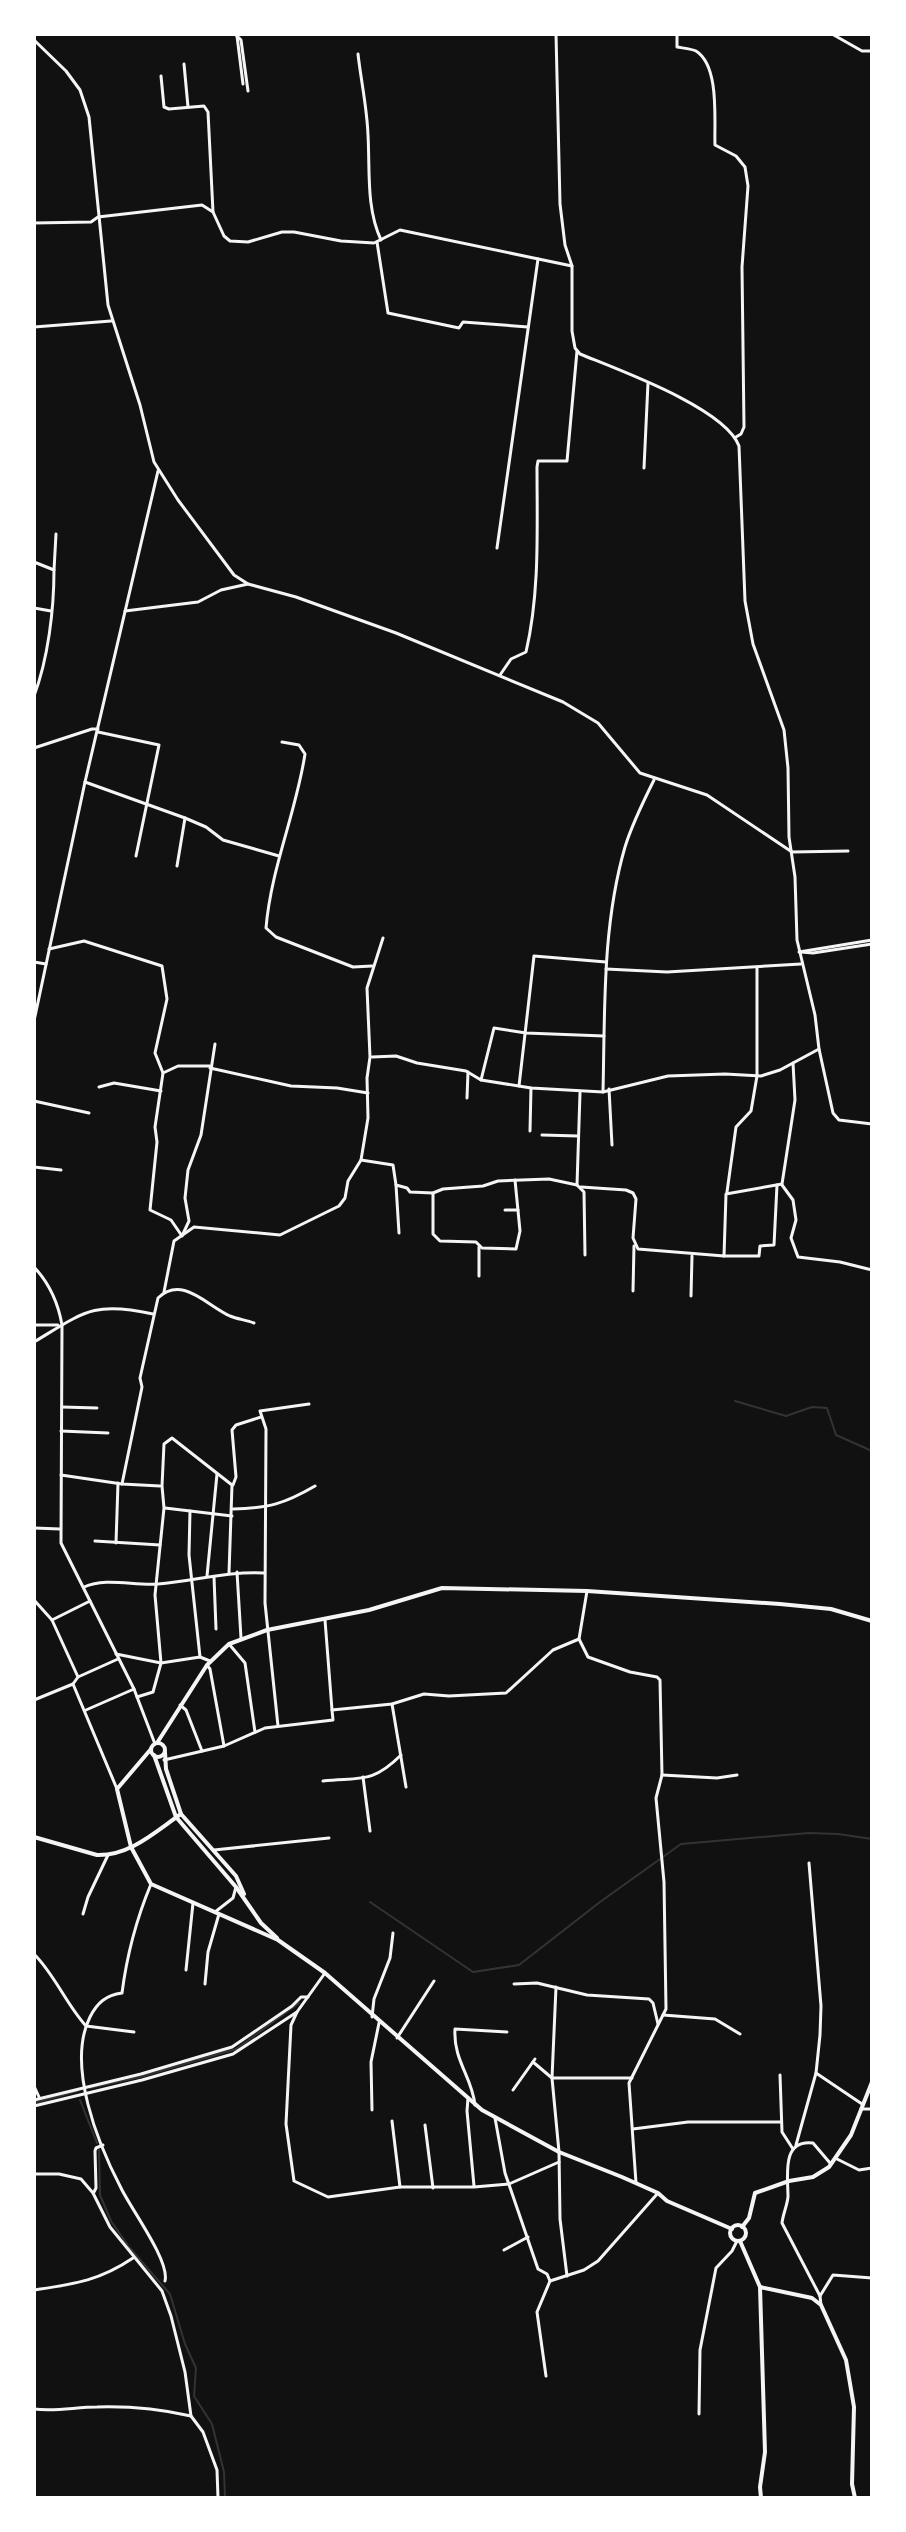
<svg xmlns="http://www.w3.org/2000/svg" width="906" height="2532" font-family="'Fira Sans',sans-serif">
	<rect width="100%" height="100%" fill="#111"/>
	<g fill="none" stroke-linecap="round" stroke-linejoin="round">
		<g stroke="#333" stroke-width="2">
			<polyline points="735,1401 786,1416 812,1407 827,1408 836,1435 872,1451"/>
			<polyline points="370,1902 473,1972 519,1965 600,1902 681,1844 809,1833 838,1834 872,1839"/>
			<polyline points="90,2088 140,2077 236,2049 299,2003"/>
			<polyline points="80,2100 97,2143"/>
			<polyline points="34,2103 78,2091"/>
			<polyline points="99,2150 100,2195 111,2221 129,2247 170,2294 185,2344 196,2368 194,2396 212,2424 224,2472 225,2498"/>
		</g>
		<g stroke="#f5f5f5" stroke-width="3">
			<polyline points="236,35 241,40 248,91"/>
			<polyline points="237,36 243,84"/>
			<path d="M358,54C361,81 367,107 368,135C370,170 366,208 381,240"/>
			<polyline points="184,64 188,107"/>
			<polyline points="161,76 164,107 169,109 204,106 208,112 213,212"/>
			<polyline points="34,223 91,222 98,217 202,205 213,212 224,236 230,241 248,242 282,232 294,232 341,241 374,243 400,230 572,266"/>
			<polyline points="377,242 388,313 459,328 463,322 528,327"/>
			<polyline points="34,327 111,321"/>
			<polyline points="644,468 648,383"/>
			<polyline points="872,483 872,493"/>
			<polyline points="497,548 538,259"/>
			<path d="M34,562L54,570C54,610 48,659 34,696"/>
			<polyline points="54,570 56,534"/>
			<polyline points="34,608 51,611"/>
			<path d="M500,675L511,659L526,652C540,592 537,528 537,467L538,461H567L577,351"/>
			<polyline points="98,732 159,745 136,856"/>
			<path d="M282,742L299,745L305,754C296,813 271,868 266,928L276,937L353,967L372,966"/>
			<polyline points="34,748 92,729 98,729"/>
			<polyline points="85,782 185,818 206,827 223,840 279,856"/>
			<polyline points="792,852 848,851"/>
			<polyline points="177,866 185,818"/>
			<polyline points="49,949 84,941 162,966 167,999 155,1053 163,1073 155,1127 157,1142 150,1210 171,1220 182,1236 189,1221 185,1198 188,1170 201,1135 215,1044"/>
			<polyline points="34,962 46,964"/>
			<polyline points="606,969 667,972 801,964"/>
			<polyline points="372,1057 396,1056 417,1063 466,1071 481,1080 531,1088 603,1092 668,1076 725,1074 761,1076 780,1070 819,1049"/>
			<polyline points="210,1068 291,1086 337,1088 368,1093"/>
			<polyline points="163,1073 178,1066 210,1066"/>
			<polyline points="481,1080 494,1028 526,1033 604,1036"/>
			<polyline points="519,1086 534,956 606,962"/>
			<polyline points="99,1087 114,1083 161,1091"/>
			<polyline points="609,1089 612,1145"/>
			<path d="M603,1092C605,1011 602,926 625,847C632,824 643,802 654,780"/>
			<polyline points="467,1098 468,1072"/>
			<polyline points="34,1101 89,1113"/>
			<polyline points="530,1131 531,1088"/>
			<polyline points="542,1135 578,1136"/>
			<polyline points="361,1160 393,1165 396,1185 407,1188 410,1192 433,1193 443,1189 483,1186 498,1181 549,1179 577,1185 584,1192 585,1255"/>
			<polyline points="34,1167 61,1170"/>
			<polyline points="396,1185 399,1233"/>
			<polyline points="577,1185 580,1093"/>
			<polyline points="782,1185 793,1200 796,1220 791,1238 798,1257 840,1262 872,1270"/>
			<polyline points="581,1187 626,1190 633,1193 636,1199 633,1238 638,1249 724,1256 726,1194 782,1184 795,1100 793,1063"/>
			<polyline points="727,1192 736,1127 751,1111 757,1076 757,968"/>
			<polyline points="433,1193 433,1234 440,1241 476,1242 482,1248 516,1249 520,1231 515,1180"/>
			<polyline points="505,1210 518,1210"/>
			<polyline points="724,1256 759,1256 760,1246 774,1245 777,1185"/>
			<polyline points="479,1276 479,1247"/>
			<polyline points="633,1291 634,1246"/>
			<polyline points="164,1292 174,1241 194,1227 280,1235 339,1206 345,1198 348,1181 361,1160 368,1118 367,1078 370,1057 367,988 383,938"/>
			<polyline points="691,1296 692,1256"/>
			<polyline points="34,1325 58,1325"/>
			<path d="M34,1342C84,1312 93,1301 153,1314"/>
			<polyline points="62,1407 97,1408"/>
			<polyline points="61,1431 108,1433"/>
			<polyline points="61,1475 122,1484 160,1486"/>
			<path d="M122,1484L142,1387L140,1378L158,1298C182,1275 206,1305 230,1316C237,1319 246,1320 254,1323"/>
			<polyline points="233,1485 236,1477 232,1430 236,1425 261,1417"/>
			<polyline points="165,1508 232,1516"/>
			<path d="M233,1509C269,1508 284,1504 315,1486"/>
			<polyline points="190,1511 189,1555 200,1657"/>
			<polyline points="34,1528 60,1529"/>
			<polyline points="95,1541 160,1545"/>
			<polyline points="116,1543 118,1483"/>
			<polyline points="237,1572 241,1638"/>
			<polyline points="207,1576 217,1474"/>
			<polyline points="214,1577 216,1629"/>
			<path d="M84,1587C106,1577 134,1586 158,1584C195,1581 228,1571 264,1573"/>
			<polyline points="587,1591 579,1639 588,1657 630,1672 657,1677 660,1680 662,1775 656,1798 664,1882 666,2009 629,2083 636,2183"/>
			<polyline points="34,1600 52,1620 78,1677 73,1684 117,1789"/>
			<polyline points="52,1620 90,1601"/>
			<polyline points="325,1620 332,1710 392,1704 424,1694 449,1696 506,1693 553,1650 579,1639"/>
			<polyline points="229,1644 245,1663 255,1732"/>
			<polyline points="116,1654 161,1663 200,1657 210,1661"/>
			<polyline points="207,1665 210,1669 224,1746"/>
			<polyline points="78,1677 118,1659"/>
			<polyline points="137,1697 153,1692 161,1663 155,1595 164,1508 162,1486 164,1444 172,1438 232,1485 229,1573"/>
			<polyline points="34,1700 73,1684"/>
			<polyline points="392,1704 406,1787"/>
			<polyline points="180,1705 186,1710 202,1751"/>
			<polyline points="86,1710 134,1689"/>
			<polyline points="278,1726 265,1603 266,1429 260,1411 309,1404"/>
			<polyline points="164,1760 224,1746 265,1728 333,1720 332,1710"/>
			<polyline points="662,1775 717,1778 737,1775"/>
			<polyline points="363,1777 370,1831"/>
			<path d="M323,1781C360,1777 372,1784 401,1755"/>
			<polyline points="214,1850 329,1838"/>
			<path d="M151,1884C136,1920 127,1954 122,1993C106,1995 97,2003 90,2017C66,2065 98,2144 121,2188C131,2209 170,2261 165,2281"/>
			<polyline points="215,1912 233,1898 236,1887"/>
			<polyline points="83,1914 88,1897 108,1855"/>
			<path d="M34,1954C55,1975 66,2004 86,2026L134,2032"/>
			<polyline points="186,1970 193,1903"/>
			<polyline points="325,1973 297,2012 291,2025 286,2124 294,2181 328,2197 400,2187 474,2187 509,2184 559,2162"/>
			<polyline points="205,1984 208,1952 219,1914"/>
			<polyline points="514,1984 537,1983 587,1995 649,1999 653,2003 658,2024"/>
			<polyline points="556,1987 552,2078 559,2152 560,2219 567,2276"/>
			<polyline points="663,2015 715,2019 740,2034"/>
			<polyline points="372,2017 374,1999 390,1958 393,1933"/>
			<polyline points="397,2038 434,1981"/>
			<polyline points="533,2062 552,2078 632,2078"/>
			<polyline points="816,2073 862,2104"/>
			<polyline points="780,2075 782,2132 793,2149"/>
			<polyline points="34,2086 39,2097"/>
			<polyline points="513,2090 535,2059"/>
			<polyline points="468,2098 467,2111 474,2186"/>
			<polyline points="34,2100 141,2074 232,2047 292,2006 301,1997 308,1997"/>
			<path d="M475,2105C472,2077 453,2060 455,2029L507,2032"/>
			<polyline points="34,2106 142,2080 233,2054 297,2012"/>
			<polyline points="861,2109 872,2109"/>
			<polyline points="372,2110 371,2062 379,2023"/>
			<polyline points="495,2118 505,2173 538,2269 547,2274 550,2281 537,2312 546,2376"/>
			<polyline points="392,2121 400,2187"/>
			<polyline points="425,2125 433,2188"/>
			<polyline points="633,2129 688,2122 781,2122"/>
			<polyline points="796,2145 816,2073 820,2035 821,2006 809,1863"/>
			<polyline points="835,2158 859,2170 872,2168"/>
			<polyline points="34,2174 59,2174 81,2179 93,2193 110,2227 162,2291 171,2316 185,2372 191,2416 203,2432 217,2470 218,2498"/>
			<polyline points="94,2192 96,2188 95,2151 96,2148 103,2145"/>
			<polyline points="504,2250 528,2237"/>
			<polyline points="550,2281 584,2270 598,2261 658,2193"/>
			<path d="M34,2290C74,2284 99,2281 133,2258"/>
			<polyline points="820,2296 833,2275 872,2278"/>
			<path d="M821,2305L820,2296L782,2223C783,2214 787,2206 788,2197C788,2176 781,2139 813,2143L830,2163"/>
			<path d="M34,2409C55,2412 76,2407 97,2407C130,2406 160,2409 191,2416"/>
			<polyline points="699,2414 700,2350 716,2268 732,2251 737,2241"/>
		</g>
		<g stroke="#f5f5f5" stroke-width="3">
			<path d="M556,34L560,204L565,245L572,266V331L575,348L580,354C619,370 725,408 739,446L745,601L753,644L784,730L788,768L789,837L795,877L797,940L815,1015L819,1049L833,1113L839,1120L872,1124"/>
			<path d="M677,34V47C682,48 692,49 696,51C720,66 714,121 715,145L736,156L745,167L748,186L742,267L744,427L741,434L736,437"/>
			<polyline points="832,34 862,51 872,51"/>
			<polyline points="34,40 66,71 80,90 89,117 108,305 140,405 154,462 178,500 234,575 248,584 296,597 396,633 563,702 598,723 640,773 707,795 792,852"/>
			<polyline points="125,611 198,602 221,590 248,584"/>
			<polyline points="799,952 872,940"/>
			<polyline points="801,952 813,953 872,944"/>
			<polyline points="34,1021 85,782 158,471"/>
			<path d="M34,1267C50,1284 58,1302 62,1325L61,1543L134,1689L155,1744"/>
		</g>
		<g stroke="#f5f5f5" stroke-width="4">
			<path d="M34,1837L97,1855C130,1856 156,1831 181,1814"/>
			<polyline points="742,2227 749,2218 755,2193 789,2181 813,2177 829,2167 851,2135 872,2082"/>
			<polyline points="760,2287 812,2298 821,2305 846,2360 854,2407 852,2484 855,2498"/>
		</g>
		<g stroke="#f5f5f5" stroke-width="4">
			<polyline points="157,1743 207,1665 229,1644 267,1630 369,1610 442,1588 587,1591 780,1604 831,1609 872,1621"/>
			<circle cx="158" cy="1750" r="7"/>
			<polyline points="151,1749 117,1789 131,1847 151,1884 278,1940 325,1973 482,2110 559,2152 622,2177 658,2193 667,2201 732,2229"/>
			<polyline points="165,1752 166,1769 181,1814 236,1876 244,1894"/>
			<polyline points="154,1755 176,1817 236,1887 261,1923 277,1938"/>
			<circle cx="738" cy="2233" r="8"/>
			<polyline points="740,2241 760,2287 765,2452 760,2487 761,2498"/>
		</g>
	</g>
	<rect width="906" height="2532" fill="none" stroke="#ffffff" stroke-width="72"/>
</svg>
